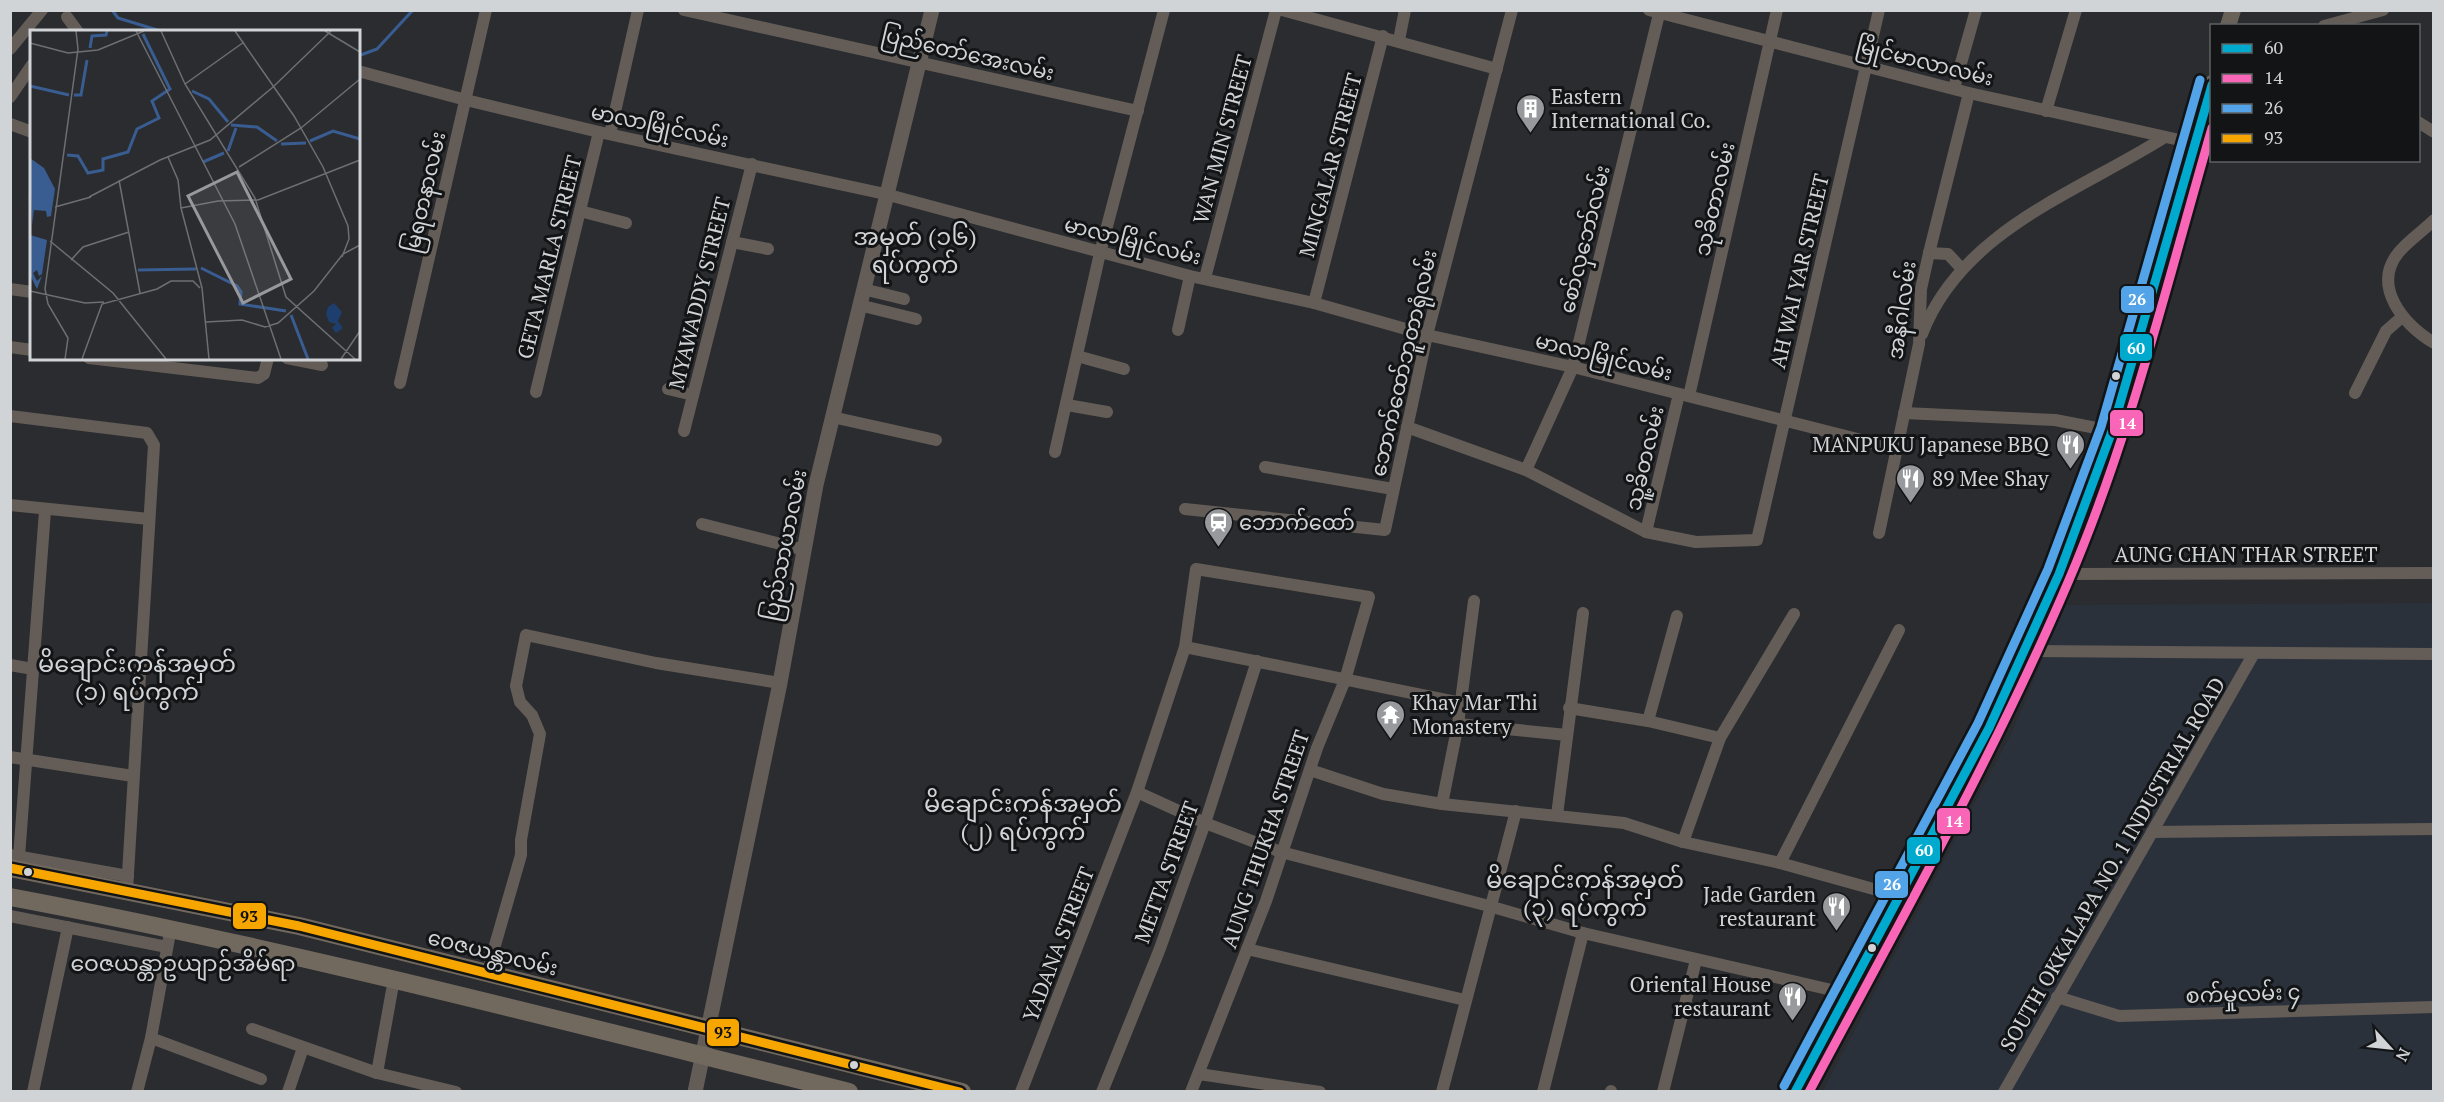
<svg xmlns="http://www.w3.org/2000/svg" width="2444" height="1102" font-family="'PT Serif','Noto Sans Myanmar',serif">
	<rect width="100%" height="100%" fill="#2a2c2f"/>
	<polygon fill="#2b313b" points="2433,603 2433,1091 1822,1092 2012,732 2065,605"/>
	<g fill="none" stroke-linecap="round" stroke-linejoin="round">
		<g stroke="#395c91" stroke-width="3">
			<polyline points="112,10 118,18 164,32"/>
			<polyline points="358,56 377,49 413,10"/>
		</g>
		<g stroke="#645d57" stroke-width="12">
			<polyline points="684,10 1138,111"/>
			<polyline points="1282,10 1497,69"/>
			<polyline points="1649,10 1969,93 2193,143"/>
			<polyline points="67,17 78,32"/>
			<polyline points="2324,26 2383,10"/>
			<polyline points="1399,40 1405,10"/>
			<polyline points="10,49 42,10"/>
			<polyline points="358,71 466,100 599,132 885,194 1190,276 1314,303 1427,335 1573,367 1897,449"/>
			<polyline points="1954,88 1976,10"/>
			<polyline points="10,97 32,65"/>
			<polyline points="2046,111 2076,10"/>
			<polyline points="2418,122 2434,132"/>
			<polyline points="10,124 32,132"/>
			<polyline points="610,134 638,10"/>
			<polyline points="580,211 626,223"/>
			<path d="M2434,220C2423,231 2409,240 2399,252C2371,286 2403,324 2434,343"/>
			<polyline points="732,242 768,249"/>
			<polyline points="1929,253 1948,254 1962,269"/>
			<polyline points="1205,278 1276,10"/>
			<polyline points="10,289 32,292"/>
			<polyline points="863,289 904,299"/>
			<polyline points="1314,303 1383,36"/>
			<polyline points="859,305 916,319"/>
			<polyline points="1178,330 1190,276"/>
			<path d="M1922,334C1962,230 2078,192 2165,137"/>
			<polyline points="10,347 32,350"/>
			<polyline points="1077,356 1124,369"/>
			<polyline points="89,358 258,378 264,374 268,358"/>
			<polyline points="287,358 322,365"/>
			<polyline points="400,383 486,10"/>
			<polyline points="668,389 693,395"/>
			<polyline points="536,392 599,132"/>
			<polyline points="2355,393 2386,331 2402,317"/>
			<polyline points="1689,396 1777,10"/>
			<polyline points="1067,405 1107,412"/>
			<polyline points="1904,413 2055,420 2112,431"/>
			<polyline points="10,416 147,433 154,445 127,890"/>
			<polyline points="832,417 936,440"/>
			<polyline points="1407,427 1526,470 1646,532 1696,542 1757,540 1879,10"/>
			<polyline points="684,431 752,164"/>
			<polyline points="1055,452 1100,253 1164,10"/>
			<polyline points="1265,467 1393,489"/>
			<polyline points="1526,470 1573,367 1660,10"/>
			<polyline points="10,505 149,519"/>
			<polyline points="1185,509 1385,530 1427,335 1512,10"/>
			<polyline points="702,524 804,550"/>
			<polyline points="1646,532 1679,394"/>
			<polyline points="1879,533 1919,344 1921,289 1929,253 1969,93"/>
			<polyline points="2059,574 2434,573"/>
			<polyline points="1185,647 1461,703"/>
			<polyline points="2025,651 2434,654"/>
			<polyline points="10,665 33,669"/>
			<polyline points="1569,708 1648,721 1720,738"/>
			<polyline points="1648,721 1677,616"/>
			<polyline points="1458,724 1567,735"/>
			<polyline points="10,757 133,776"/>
			<polyline points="1310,770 1383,794 1442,804 1624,823 1683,842 1780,863 1877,890 1897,902"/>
			<polyline points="1137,792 1205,823 1281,852 1489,906 1583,933 1849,994"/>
			<polyline points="1442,804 1458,724 1474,601"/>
			<polyline points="1557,815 1583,613"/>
			<polyline points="2152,832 2434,829"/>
			<polyline points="1683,842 1720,738 1794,614"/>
			<polyline points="10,855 128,876"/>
			<polyline points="1780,863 1899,630"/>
			<polyline points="18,870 45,511"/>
			<polyline points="10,916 167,947"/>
			<polyline points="1247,949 1465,1000"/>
			<polyline points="487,973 521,855 521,840 540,734 532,715 520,702 516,686 526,635 656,663 780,683"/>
			<polyline points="2057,997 2119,1016 2434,1007"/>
			<polyline points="252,1029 377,1073 456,1092"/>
			<polyline points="151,1038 261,1079"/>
			<polyline points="377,1073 394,979"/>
			<polyline points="1199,1074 1320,1092"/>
			<polyline points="1611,1091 1611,1092"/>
			<polyline points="33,1092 68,927"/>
			<polyline points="137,1092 151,1038 171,927"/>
			<polyline points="288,1092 303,1048"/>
			<polyline points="1021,1092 1137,792 1185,647 1196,569 1369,597 1345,680 1317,748 1266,901 1191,1092"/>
			<polyline points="1102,1092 1159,951 1205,823 1257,661"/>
			<polyline points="1442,1092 1516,811"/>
			<polyline points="1543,1092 1583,933"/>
			<polyline points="1663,1092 1696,960"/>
			<polyline points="2004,1092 2253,655"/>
		</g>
		<polyline stroke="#645d57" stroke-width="15" points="695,1092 780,683 816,485 932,10"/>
		<g stroke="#696259" stroke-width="16">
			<polyline points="2228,26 2233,10"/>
			<polyline points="1795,1092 1989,728 2059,574 2112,431 2212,83"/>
		</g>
		<g stroke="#71685e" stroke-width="18">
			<polyline points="10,868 299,926 962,1092"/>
			<path d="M10,897C293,950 570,1023 849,1092"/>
		</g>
		<defs>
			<polyline id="bus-1" points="1795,1092 1989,728 2059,574 2112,431 2212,85"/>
			<path id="bus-2" d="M1809,1092C1899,923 1994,756 2069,580C2131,435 2168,279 2212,128"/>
			<polyline id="bus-3" points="1784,1086 1978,723 2048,569 2101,427 2200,80"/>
			<polyline id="bus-4" points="10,868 299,926 960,1092"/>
		</defs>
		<use href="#bus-1" stroke="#121416" stroke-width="14"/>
		<use href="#bus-2" stroke="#121416" stroke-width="14"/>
		<use href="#bus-3" stroke="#121416" stroke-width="14"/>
		<use href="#bus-4" stroke="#121416" stroke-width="14"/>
		<use href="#bus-1" stroke="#00a9ce" stroke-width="9"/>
		<use href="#bus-2" stroke="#fa66b7" stroke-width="9"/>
		<use href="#bus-3" stroke="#53a3e8" stroke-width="9"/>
		<use href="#bus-4" stroke="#f7a600" stroke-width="9"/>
	</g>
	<defs>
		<symbol id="building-pin" viewBox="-11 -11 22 30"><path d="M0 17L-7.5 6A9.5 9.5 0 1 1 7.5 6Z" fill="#97999c" stroke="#121416"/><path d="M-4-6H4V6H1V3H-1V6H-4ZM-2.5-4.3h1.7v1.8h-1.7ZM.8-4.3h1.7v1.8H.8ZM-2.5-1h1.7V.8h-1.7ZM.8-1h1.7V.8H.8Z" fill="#fff"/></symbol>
		<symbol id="restaurant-pin" viewBox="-11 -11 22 30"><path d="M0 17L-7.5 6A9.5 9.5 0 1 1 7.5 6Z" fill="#97999c" stroke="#121416"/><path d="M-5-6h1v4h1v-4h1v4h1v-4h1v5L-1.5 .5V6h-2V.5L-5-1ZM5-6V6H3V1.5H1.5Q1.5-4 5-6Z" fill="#fff"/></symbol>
		<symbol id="station-pin" viewBox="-11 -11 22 30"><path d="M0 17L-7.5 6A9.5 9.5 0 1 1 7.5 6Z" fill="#97999c" stroke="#121416"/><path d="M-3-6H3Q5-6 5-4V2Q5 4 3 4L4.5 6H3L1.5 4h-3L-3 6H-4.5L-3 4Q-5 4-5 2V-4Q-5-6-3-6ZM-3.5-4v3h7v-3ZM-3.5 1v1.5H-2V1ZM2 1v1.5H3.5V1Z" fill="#fff"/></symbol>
		<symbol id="temple-pin" viewBox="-11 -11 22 30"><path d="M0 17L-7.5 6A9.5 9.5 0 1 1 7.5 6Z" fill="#97999c" stroke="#121416"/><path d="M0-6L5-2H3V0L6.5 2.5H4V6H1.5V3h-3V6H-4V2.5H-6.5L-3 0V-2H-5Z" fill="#fff"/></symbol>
	</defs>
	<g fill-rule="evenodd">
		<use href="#building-pin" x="1514" y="92" width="33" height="45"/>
		<use href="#restaurant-pin" x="2054" y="428" width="33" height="45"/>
		<use href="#restaurant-pin" x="1894" y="462" width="33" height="45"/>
		<use href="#station-pin" x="1202" y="506" width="33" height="45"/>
		<use href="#temple-pin" x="1374" y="698" width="33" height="45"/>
		<use href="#restaurant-pin" x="1820" y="890" width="33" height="45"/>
		<use href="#restaurant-pin" x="1776" y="980" width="33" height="45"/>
	</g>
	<g fill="#d1d4d7" stroke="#121416" stroke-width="2">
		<circle cx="2116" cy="376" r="5"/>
		<circle cx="28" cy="872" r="5"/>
		<circle cx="1872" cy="948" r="5"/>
		<circle cx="854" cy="1065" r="5"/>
	</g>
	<g text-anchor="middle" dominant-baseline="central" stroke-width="6" stroke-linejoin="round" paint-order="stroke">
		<g font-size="21" fill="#d1d4d7" stroke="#121416">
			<text transform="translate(968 53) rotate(13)">ပြည်တော်အေးလမ်း</text>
			<text transform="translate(1925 61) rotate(14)">မြိုင်မာလာလမ်း</text>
			<text transform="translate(660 125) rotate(12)">မာလာမြိုင်လမ်း</text>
			<text transform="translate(1222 139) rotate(-75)">WAN MIN STREET</text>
			<text transform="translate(1330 165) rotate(-75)">MINGALAR STREET</text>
			<text transform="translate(424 192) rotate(-77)">မြရတနာလမ်း</text>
			<text transform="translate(1714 199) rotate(-77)">သုခိတာလမ်း</text>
			<text transform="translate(1584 239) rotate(-76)">စော်လှဘော်လမ်း</text>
			<text transform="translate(1133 240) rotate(14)">မာလာမြိုင်လမ်း</text>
			<text transform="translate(549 257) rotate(-76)">GETA MARLA STREET</text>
			<text transform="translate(1799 271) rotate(-77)">AH WAI YAR STREET</text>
			<text transform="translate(699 293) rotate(-76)">MYAWADDY STREET</text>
			<text transform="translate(1901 310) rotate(-82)">အနီဂါလမ်း</text>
			<text transform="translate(1604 356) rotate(14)">မာလာမြိုင်လမ်း</text>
			<text transform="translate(1403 363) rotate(-77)">ဘောက်ထော်ဘူတာရုံလမ်း</text>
			<text transform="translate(1644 458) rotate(-77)">သူ့ခိတလမ်း</text>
			<text transform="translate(784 545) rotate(-79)">ပြည်သာယာလမ်း</text>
			<text x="2246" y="554">AUNG CHAN THAR STREET</text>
			<text transform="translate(1265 839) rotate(-71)">AUNG THUKHA STREET</text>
			<text transform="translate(2112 864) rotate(-60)">SOUTH OKKALAPA NO. 1 INDUSTRIAL ROAD</text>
			<text transform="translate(1166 872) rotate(-70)">METTA STREET</text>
			<text transform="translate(1058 944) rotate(-69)">YADANA STREET</text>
			<text transform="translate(493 952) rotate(14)">ဝေဇယန္တာလမ်း</text>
			<text transform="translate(2243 993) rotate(-2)">စက်မှုလမ်း ၄</text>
		</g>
		<g font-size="21" fill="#d1d4d7" stroke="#121416" text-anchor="start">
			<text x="1551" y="96">Eastern<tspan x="1551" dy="24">International Co.</tspan></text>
			<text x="2049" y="444" text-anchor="end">MANPUKU Japanese BBQ</text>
			<text x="1932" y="478">89 Mee Shay</text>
			<text x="1239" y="522">ဘောက်ထော်</text>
			<text x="1412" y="702">Khay Mar Thi<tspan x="1412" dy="24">Monastery</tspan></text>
			<text x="1816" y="894" text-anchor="end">Jade Garden<tspan x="1816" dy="24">restaurant</tspan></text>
			<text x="1771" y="984" text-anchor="end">Oriental House<tspan x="1771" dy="24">restaurant</tspan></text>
		</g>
		<g font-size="22" fill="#d1d4d7" stroke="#121416">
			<text x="183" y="962">ဝေဇယန္တာဥယျာဉ်အိမ်ရာ</text>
		</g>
		<g font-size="24" fill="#d1d4d7" stroke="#121416">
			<text x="915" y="236">အမှတ် (၁၆)<tspan x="915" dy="28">ရပ်ကွက်</tspan></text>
			<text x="137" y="663">မိချောင်းကန်အမှတ်<tspan x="137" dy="28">(၁) ရပ်ကွက်</tspan></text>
			<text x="1023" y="803">မိချောင်းကန်အမှတ်<tspan x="1023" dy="28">(၂) ရပ်ကွက်</tspan></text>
			<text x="1585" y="879">မိချောင်းကန်အမှတ်<tspan x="1585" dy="28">(၃) ရပ်ကွက်</tspan></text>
		</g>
	</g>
	<g transform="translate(30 30)">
		<rect width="330" height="330" fill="#2a2c2f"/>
		<path d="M304,273L312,282L308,291L313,298L306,303L302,298L306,294L299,292L296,284L298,277Z" fill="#1e3e6e"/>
		<path d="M0,128L14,138L25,159L21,186L17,187L16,181L4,180L2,195ZM0,205L17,210L12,244L9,246L7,240L3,243L7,251L12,246L7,259L0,245Z" fill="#395c91"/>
		<path fill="none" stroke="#395c91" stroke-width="3" d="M60,18L62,6L76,5L77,1M0,56L39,65M162,61L179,69L198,92M44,65H51L57,30M201,95L227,97L247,111M280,111L303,101L330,109M251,114L276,113M198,121L206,98M37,125L48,126L58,143L73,140V129L98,122L107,99L129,88L122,71L140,59L113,4M173,132L194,123M171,238L207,256L211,262L210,274L256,281M108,240L166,239M261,285L278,329"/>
		<path fill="none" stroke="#6d6f72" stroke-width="1.5" d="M106,1L205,194L251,329M131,1L155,54L225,168L256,267L325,329M205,1L264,86L293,137L318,196L319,209L312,227M295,1L330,22M0,13L38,23L68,20L114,1M155,54L214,12M138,127L148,150L151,178L172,258L179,329M209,137L271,98L330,49M89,150L110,263M59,167L130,130L180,110L243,57L301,1M25,177L61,167M151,178L188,171L228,170L330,130M20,211L83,263L136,329M41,230L53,217L99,202M0,261L55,273L74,272M176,292L212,290L235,297L248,293L284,261L313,224L330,215M35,329L38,308L18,274L15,259L48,19L46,1M52,329L72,274L127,259L141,251H163L170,258M311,329L330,301"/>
		<path fill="#97999c" fill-opacity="0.15" stroke="#97999c" stroke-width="3" d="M207,142L261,249L213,273L158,166Z"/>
		<rect width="330" height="330" fill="none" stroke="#d1d4d7" stroke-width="3"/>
	</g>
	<g stroke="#121416" stroke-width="2">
		<rect x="2120" y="285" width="35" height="29" rx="6" fill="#53a3e8"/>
		<rect x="2119" y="333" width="34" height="29" rx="6" fill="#00a9ce"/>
		<rect x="2109" y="409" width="35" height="28" rx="6" fill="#fa66b7"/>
		<rect x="1936" y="807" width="35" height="28" rx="6" fill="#fa66b7"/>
		<rect x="1906" y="836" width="35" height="29" rx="6" fill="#00a9ce"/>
		<rect x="1874" y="870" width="35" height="29" rx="6" fill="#53a3e8"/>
		<rect x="232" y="902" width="35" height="28" rx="6" fill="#f7a600"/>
		<rect x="706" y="1018" width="34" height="29" rx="6" fill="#f7a600"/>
	</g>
	<g font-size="16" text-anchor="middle" font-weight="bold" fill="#fff">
		<text x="2137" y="305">26</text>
		<text x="2136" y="354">60</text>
		<text x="2127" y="429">14</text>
		<text x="1954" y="827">14</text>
		<text x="1924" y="856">60</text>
		<text x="1892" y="890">26</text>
	</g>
	<g font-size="16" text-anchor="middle" font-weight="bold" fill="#111">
		<text x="249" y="922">93</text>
		<text x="723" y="1038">93</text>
	</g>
	<rect width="2444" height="1102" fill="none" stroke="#d1d4d7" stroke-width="24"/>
	<rect x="2210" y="24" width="210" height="138" fill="#121416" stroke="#5e6163" stroke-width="1.5"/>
	<rect x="2222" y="44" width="30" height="9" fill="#00a9ce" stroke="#5e6163" stroke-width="1.5"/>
	<text x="2264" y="54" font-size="18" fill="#d1d4d7">60</text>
	<rect x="2222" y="74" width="30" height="9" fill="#fa66b7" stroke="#5e6163" stroke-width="1.5"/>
	<text x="2264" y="84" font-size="18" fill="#d1d4d7">14</text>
	<rect x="2222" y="104" width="30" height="9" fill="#53a3e8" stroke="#5e6163" stroke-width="1.5"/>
	<text x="2264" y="114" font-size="18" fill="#d1d4d7">26</text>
	<rect x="2222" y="134" width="30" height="9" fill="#f7a600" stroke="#5e6163" stroke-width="1.5"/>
	<text x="2264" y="144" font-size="18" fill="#d1d4d7">93</text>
	<g transform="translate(2390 1048) rotate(117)" stroke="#121416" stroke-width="4.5" paint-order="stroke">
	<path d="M0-4.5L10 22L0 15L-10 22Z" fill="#d1d4d7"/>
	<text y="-9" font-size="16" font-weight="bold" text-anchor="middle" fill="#d1d4d7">N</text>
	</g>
</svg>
